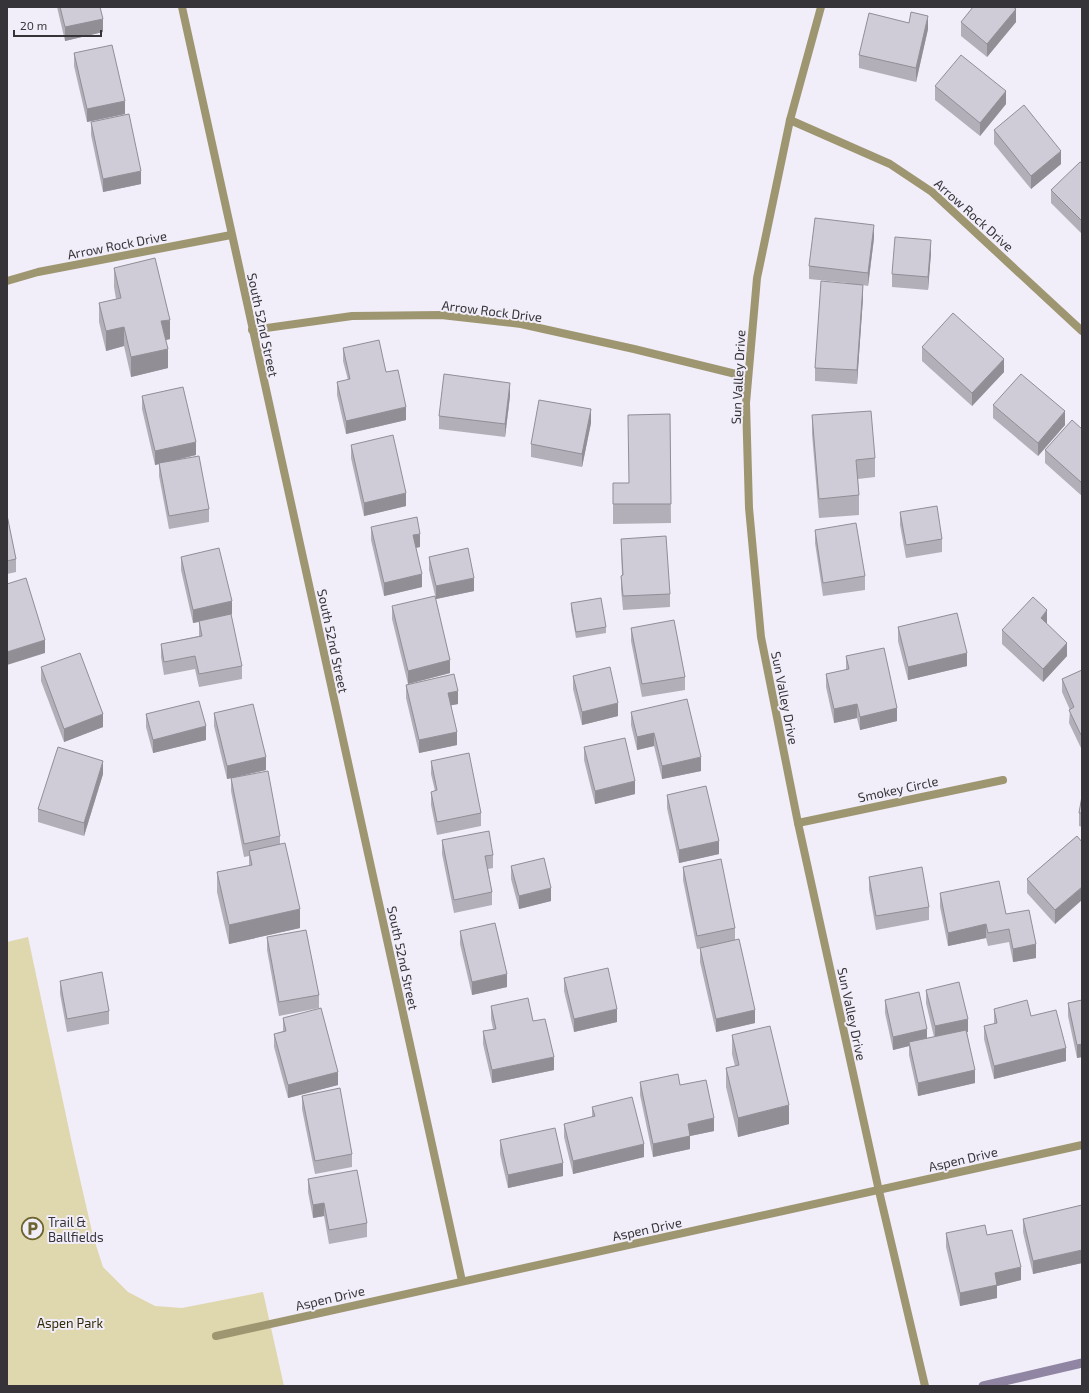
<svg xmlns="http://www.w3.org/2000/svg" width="1089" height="1393" font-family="'Exo 2',sans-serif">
	<rect width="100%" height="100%" fill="#f1edf9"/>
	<polygon fill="#dfd7ad" points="28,937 74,1153 93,1236 103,1267 128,1292 155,1306 182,1308 263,1292 284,1386 7,1386 7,942"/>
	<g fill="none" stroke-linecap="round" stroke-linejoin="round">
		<polyline stroke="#9085a3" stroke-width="9" points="983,1386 1082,1363"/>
		<g stroke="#9e9670" stroke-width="8">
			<polyline points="182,7 462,1281"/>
			<polyline points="821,7 790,120 757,278 746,403 749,508 761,637 798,823 879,1191 925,1386"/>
			<polyline points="790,120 890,164 932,192 1082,331"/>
			<polyline points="7,281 38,272 231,235"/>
			<polyline points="252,330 352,316 441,315 521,324 634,349 748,377"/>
			<polyline points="798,823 1003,780"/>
			<path d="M216,1336C505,1271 794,1210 1082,1145"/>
		</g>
	</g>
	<g fill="#b2afb9">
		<polygon points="57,7 100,7 103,32 65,41"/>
		<polygon points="961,22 1016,22 987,57 961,36"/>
		<polygon points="928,29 916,82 859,68 859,55"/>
		<polygon points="74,53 125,114 87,122 74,66"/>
		<polygon points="935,86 1006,104 980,136 935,100"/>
		<polygon points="91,122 141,184 103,192 91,135"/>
		<polygon points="994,130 1061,164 1031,189 994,144"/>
		<polygon points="1082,163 1082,234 1051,203 1051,190"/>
		<polygon points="874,238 868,286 863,285 863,298 857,384 815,381 815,368 848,283 809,279 809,266"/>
		<polygon points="931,253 928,290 892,287 892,274"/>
		<polygon points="114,268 170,339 166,340 168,368 131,377 124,346 106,351 99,322 99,303 116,299 114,287"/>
		<polygon points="922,347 1004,372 972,406 922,361"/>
		<polygon points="343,348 406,420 346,434 337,395 337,382 348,380 343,361"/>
		<polygon points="142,396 196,455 172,461 209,509 209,522 169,529 159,476 159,464 155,465 142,409"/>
		<polygon points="510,396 505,437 439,429 439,416"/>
		<polygon points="993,405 1065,425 1038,456 993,418"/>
		<polygon points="670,414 671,523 613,524 613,483 629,483"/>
		<polygon points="812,415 875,458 875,477 858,479 859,495 859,515 819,518 812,434"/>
		<polygon points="591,423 582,467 531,457 531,444"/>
		<polygon points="1082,429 1082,496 1045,463 1045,450"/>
		<polygon points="351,445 406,506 364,516 351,458"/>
		<polygon points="900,512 942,539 942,552 906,558 900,525"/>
		<polygon points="7,515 16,559 16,572 7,574"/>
		<polygon points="371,527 420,547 416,548 422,587 384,596 371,540"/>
		<polygon points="815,530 865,576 865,590 823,596 815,543"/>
		<polygon points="621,539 670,594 670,607 623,610 621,589 621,576 622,575 621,552"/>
		<polygon points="181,557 232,614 228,615 242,666 242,679 199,687 195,669 164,675 161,657 161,644 199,636 199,622 193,623 181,570"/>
		<polygon points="429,557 474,591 436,599 429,570"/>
		<polygon points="571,603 606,627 606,633 576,638 571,610"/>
		<polygon points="392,606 450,673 408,684 392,619"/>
		<polygon points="898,627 967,666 908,680 898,641"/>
		<polygon points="631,628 685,677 685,690 642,697 631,641"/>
		<polygon points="1002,630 1067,656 1043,682 1002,644"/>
		<polygon points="846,656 897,721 860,730 857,718 834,723 826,687 826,674 846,670"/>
		<polygon points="41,667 103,727 64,742 41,681"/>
		<polygon points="1082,670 1082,748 1081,748 1069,723 1070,710 1062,692 1062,679"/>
		<polygon points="573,676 618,716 582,725 573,689"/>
		<polygon points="406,685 458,704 451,705 457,745 419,753 406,698"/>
		<polygon points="631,712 701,771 662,779 654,746 637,750 631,725"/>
		<polygon points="214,713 266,770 236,777 280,836 280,844 300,928 229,944 217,892 217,872 249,866 249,856 244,857 231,791 231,778 227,779 214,726"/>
		<polygon points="146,714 206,740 153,753 146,727"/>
		<polygon points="584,747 635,794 595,804 584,760"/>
		<polygon points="431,761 481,813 481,826 437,835 431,805 431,792 435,791 431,774"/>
		<polygon points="103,774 84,836 38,822 38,809"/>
		<polygon points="667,795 719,854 679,863 667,808"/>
		<polygon points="1082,796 1082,827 1079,826 1079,813"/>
		<polygon points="1077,836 1055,924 1027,893 1027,879"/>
		<polygon points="442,840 493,855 493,868 488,869 492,892 492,905 454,913 442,854"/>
		<polygon points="511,866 551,901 519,909 511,879"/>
		<polygon points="683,867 735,928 735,940 755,1023 716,1032 700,962 700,948 702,948 697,949 683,880"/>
		<polygon points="869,877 929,907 929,920 876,930 869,890"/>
		<polygon points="940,893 1006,914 1036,958 1013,962 1009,942 988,946 986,938 948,946 940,907"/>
		<polygon points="460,931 507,987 472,995 460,944"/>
		<polygon points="267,937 319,995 319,1008 279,1016 267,950"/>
		<polygon points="564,978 617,1022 574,1032 564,991"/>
		<polygon points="60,981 109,1011 109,1024 67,1032 60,994"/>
		<polygon points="926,990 968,1032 967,1032 975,1083 918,1096 909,1055 909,1046 893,1050 885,1013 885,1000 927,1038 934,1037 926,1003"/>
		<polygon points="1082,1000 1082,1057 1077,1058 1068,1016 1068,1003"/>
		<polygon points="491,1006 533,1021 554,1070 492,1083 483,1044 483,1031 493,1029 491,1019"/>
		<polygon points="994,1009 1031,1016 1066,1061 994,1079 984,1039 984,1026 994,1024"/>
		<polygon points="283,1018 338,1085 288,1098 274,1047 274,1034 283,1031"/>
		<polygon points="732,1035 789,1124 738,1137 726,1087 726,1068 735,1066 732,1054"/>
		<polygon points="640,1082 680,1085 714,1131 690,1136 690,1149 653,1157 640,1095"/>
		<polygon points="302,1096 352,1154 352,1167 315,1174 302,1109"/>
		<polygon points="592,1107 644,1157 573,1174 564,1137 564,1124 592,1117"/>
		<polygon points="500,1140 563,1176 508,1188 500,1154"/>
		<polygon points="308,1179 367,1223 367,1237 329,1244 324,1216 313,1218 308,1192"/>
		<polygon points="1082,1205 1082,1263 1033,1274 1023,1232 1023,1219"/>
		<polygon points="946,1233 987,1235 1021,1280 997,1286 997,1298 960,1306 946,1247"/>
	</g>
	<g fill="#918e96">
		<polygon points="1016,9 1016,22 987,57 987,44"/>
		<polygon points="928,16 928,29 916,82 916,68"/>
		<polygon points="103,19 103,32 65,41 65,27"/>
		<polygon points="1006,91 1006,104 980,136 980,123"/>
		<polygon points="125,101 125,114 87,122 87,109"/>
		<polygon points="1061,151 1061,164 1031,189 1031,176"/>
		<polygon points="141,171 141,184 103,192 103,179"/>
		<polygon points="874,225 874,238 868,286 868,273"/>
		<polygon points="931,240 931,253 928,290 928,277"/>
		<polygon points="863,285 863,298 857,384 857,370"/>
		<polygon points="170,320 170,339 161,341 161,321"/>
		<polygon points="124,327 124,346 106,351 106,331"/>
		<polygon points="168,349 168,368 131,377 131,357"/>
		<polygon points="1004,359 1004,372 972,406 972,393"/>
		<polygon points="510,383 510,396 505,437 505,424"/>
		<polygon points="406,407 406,420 346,434 346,421"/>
		<polygon points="591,409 591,423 582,467 582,454"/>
		<polygon points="1065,411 1065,425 1038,456 1038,443"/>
		<polygon points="196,442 196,455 155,465 155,451"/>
		<polygon points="406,493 406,506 364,516 364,503"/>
		<polygon points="420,534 420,547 413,548 413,535"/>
		<polygon points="422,574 422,587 384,596 384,583"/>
		<polygon points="474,578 474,591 436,599 436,586"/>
		<polygon points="232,601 232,614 193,623 193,610"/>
		<polygon points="1047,610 1047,624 1041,618"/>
		<polygon points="45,640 45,653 7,665 7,652"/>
		<polygon points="1067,643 1067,656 1043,682 1043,669"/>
		<polygon points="967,653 967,666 908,680 908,667"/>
		<polygon points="450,660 450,673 408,684 408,671"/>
		<polygon points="458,691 458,704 448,706 448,693"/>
		<polygon points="618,703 618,716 582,725 582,712"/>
		<polygon points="857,704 857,718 834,723 834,709"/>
		<polygon points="897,708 897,721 860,730 860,717"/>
		<polygon points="103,714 103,727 64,742 64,729"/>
		<polygon points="206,726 206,740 153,753 153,740"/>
		<polygon points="457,732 457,745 419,753 419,740"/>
		<polygon points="654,733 654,746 637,750 637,737"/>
		<rect x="1081" y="735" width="1" height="13"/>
		<polygon points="266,757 266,770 227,779 227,766"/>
		<polygon points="701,757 701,771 662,779 662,766"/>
		<polygon points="103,761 103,774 84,836 84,823"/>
		<polygon points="635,781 635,794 595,804 595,791"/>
		<polygon points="719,841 719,854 679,863 679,850"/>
		<polygon points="1082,887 1082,900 1055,924 1055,910"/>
		<polygon points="551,888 551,901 519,909 519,896"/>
		<polygon points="300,909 300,928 229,944 229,925"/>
		<polygon points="986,924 986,938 948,946 948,933"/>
		<polygon points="1036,944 1036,958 1013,962 1013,949"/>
		<polygon points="507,974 507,987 472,995 472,982"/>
		<polygon points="617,1009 617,1022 574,1032 574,1019"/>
		<polygon points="755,1010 755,1023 716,1032 716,1019"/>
		<polygon points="968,1019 968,1032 935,1040 935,1026"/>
		<polygon points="927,1029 927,1042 909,1042 909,1046 893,1050 893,1037"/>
		<polygon points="1082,1044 1082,1057 1077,1058 1077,1045"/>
		<polygon points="1066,1048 1066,1061 994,1079 994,1066"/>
		<polygon points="554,1057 554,1070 492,1083 492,1070"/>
		<polygon points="975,1070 975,1083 918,1096 918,1083"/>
		<polygon points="338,1072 338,1085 288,1098 288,1085"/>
		<polygon points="789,1105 789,1124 738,1137 738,1118"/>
		<polygon points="714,1118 714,1131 690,1136 690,1149 653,1157 653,1144 688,1124"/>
		<polygon points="644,1144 644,1157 573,1174 573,1161"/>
		<polygon points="563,1163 563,1176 508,1188 508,1175"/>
		<polygon points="324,1203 324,1216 313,1218 313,1205"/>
		<polygon points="1082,1250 1082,1263 1033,1274 1033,1261"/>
		<polygon points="1021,1267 1021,1280 997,1286 997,1298 960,1306 960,1293 995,1273"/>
	</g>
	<g fill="#cfcbd7" stroke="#918e96">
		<polygon points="60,7 100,7 103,19 65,27"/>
		<polygon points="973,7 1013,7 1016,9 987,44 961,22"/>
		<polygon points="911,12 928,16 916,68 859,55 869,13 909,23"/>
		<polygon points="112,45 125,101 87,109 74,53"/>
		<polygon points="961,55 1006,91 980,123 935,86"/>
		<polygon points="1024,105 1061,151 1031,176 994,130"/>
		<polygon points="129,114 141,171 103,179 91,122"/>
		<polygon points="1080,162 1082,163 1082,221 1051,190"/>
		<polygon points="815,218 874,225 868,273 809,266"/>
		<polygon points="895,237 931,240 928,277 892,274"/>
		<polygon points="155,258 170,320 161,321 168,349 131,357 124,327 106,331 99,303 121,298 114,268"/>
		<polygon points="821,281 863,285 857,370 815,368"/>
		<polygon points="953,313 1004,359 972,393 922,347"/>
		<polygon points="379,340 386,372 398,370 406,407 346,421 337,382 350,379 343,348"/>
		<polygon points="444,374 510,383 505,424 439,416"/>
		<polygon points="1021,374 1065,411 1038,443 993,405"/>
		<polygon points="183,387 196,442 155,451 142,396"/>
		<polygon points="539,400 591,409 582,454 531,444"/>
		<polygon points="871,411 875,458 856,460 859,495 819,499 812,415"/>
		<polygon points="670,414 671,504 613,504 613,483 629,483 628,415"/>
		<polygon points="1072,420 1082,429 1082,483 1045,450"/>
		<polygon points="393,435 406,493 364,503 351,445"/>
		<polygon points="199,456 209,509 169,516 159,463"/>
		<polygon points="937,506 942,539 906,545 900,512"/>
		<polygon points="7,515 16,559 7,561"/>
		<polygon points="417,517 420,534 413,535 422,574 384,583 371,527"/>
		<polygon points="856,523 865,576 823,583 815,530"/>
		<polygon points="666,536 670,594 623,596 621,576 623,575 621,539"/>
		<polygon points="219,548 232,601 193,610 181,557"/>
		<polygon points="468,548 474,578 436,586 429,557"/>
		<polygon points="26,578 45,640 7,652 7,584"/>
		<polygon points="435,596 450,660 408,671 392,606"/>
		<polygon points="1033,597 1047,610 1041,618 1067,643 1043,669 1002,630"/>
		<polygon points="601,598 606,627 576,632 571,603"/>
		<polygon points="957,613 967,653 908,667 898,627"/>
		<polygon points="231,614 242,666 199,674 195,656 164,662 161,644 202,636 199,621"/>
		<polygon points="674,620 685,677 642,684 631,628"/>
		<polygon points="884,648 897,708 860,717 857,704 834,709 826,674 849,669 846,656"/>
		<polygon points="80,653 103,714 64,729 41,667"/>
		<polygon points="610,667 618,703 582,712 573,676"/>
		<polygon points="1082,670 1082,735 1081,735 1069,710 1074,707 1062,679"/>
		<polygon points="454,674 458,691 448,693 457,732 419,740 406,685"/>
		<polygon points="687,699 701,757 662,766 654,733 637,737 631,712"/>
		<polygon points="199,701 206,726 153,740 146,714"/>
		<polygon points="253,704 266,757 227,766 214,713"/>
		<polygon points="625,738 635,781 595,791 584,747"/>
		<polygon points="58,747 103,761 84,823 38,809"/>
		<polygon points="469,753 481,813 437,822 431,792 437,790 431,761"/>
		<polygon points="268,771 280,836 244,844 231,778"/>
		<polygon points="706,786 719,841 679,850 667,795"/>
		<polygon points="1082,796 1082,813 1079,813"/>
		<polygon points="489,831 493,855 485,856 492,892 454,900 442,840"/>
		<polygon points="1077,836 1082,842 1082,887 1055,910 1027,879"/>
		<polygon points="285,843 300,909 229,925 217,872 252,865 249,851"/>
		<polygon points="544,858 551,888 519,896 511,866"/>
		<polygon points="721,859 735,928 697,936 683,867"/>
		<polygon points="922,867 929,907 876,916 869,877"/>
		<polygon points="999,881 1006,914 1029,910 1036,944 1013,949 1009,929 988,933 986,924 948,933 940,893"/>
		<polygon points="495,923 507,974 472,982 460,931"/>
		<polygon points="306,930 319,995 279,1002 267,937"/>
		<polygon points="739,939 755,1010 716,1019 700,948"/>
		<polygon points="608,968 617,1009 574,1019 564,978"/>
		<polygon points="102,972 109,1011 67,1019 60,981"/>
		<polygon points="959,982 968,1019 935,1026 926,990"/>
		<polygon points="919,992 927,1029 893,1037 885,1000"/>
		<polygon points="528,998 533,1021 545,1019 554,1057 492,1070 483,1031 496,1029 491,1006"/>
		<polygon points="1027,1000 1031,1016 1056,1010 1066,1048 994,1066 984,1026 997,1023 994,1009"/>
		<polygon points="1082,1000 1082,1044 1077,1045 1068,1003"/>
		<polygon points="321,1008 338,1072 288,1085 274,1034 286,1031 283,1018"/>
		<polygon points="770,1026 789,1105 738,1118 726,1068 739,1065 732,1035"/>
		<polygon points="966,1030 975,1070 918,1083 909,1042"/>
		<polygon points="678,1074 680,1085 706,1080 714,1118 688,1124 690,1136 653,1144 640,1082"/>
		<polygon points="340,1088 352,1154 315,1161 302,1096"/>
		<polygon points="632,1097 644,1144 573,1161 564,1124 595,1116 592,1107"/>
		<polygon points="555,1128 563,1163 508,1175 500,1140"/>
		<polygon points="357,1170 367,1223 329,1230 324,1203 313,1205 308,1179"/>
		<polygon points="1082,1205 1082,1250 1033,1261 1023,1219"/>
		<polygon points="985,1225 987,1235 1012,1230 1021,1267 995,1273 997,1285 960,1293 946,1233"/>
	</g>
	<defs>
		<symbol id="parking-ring" viewBox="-11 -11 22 22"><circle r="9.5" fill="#f1edf9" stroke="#6e6430" stroke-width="1.5"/><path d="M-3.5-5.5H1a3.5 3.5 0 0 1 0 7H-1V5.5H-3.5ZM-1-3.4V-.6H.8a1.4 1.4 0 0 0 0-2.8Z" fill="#6e6430"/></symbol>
	</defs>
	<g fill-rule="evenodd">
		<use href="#parking-ring" x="20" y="1216" width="25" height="25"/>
	</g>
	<g text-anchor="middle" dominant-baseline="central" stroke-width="4" stroke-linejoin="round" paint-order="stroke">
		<g font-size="13" fill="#363439" stroke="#f1edf9">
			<text transform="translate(974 215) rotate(42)">Arrow Rock Drive</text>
			<text transform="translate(117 245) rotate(-11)">Arrow Rock Drive</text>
			<text transform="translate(492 311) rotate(7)">Arrow Rock Drive</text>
			<text transform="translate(263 325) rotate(78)">South 52nd Street</text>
			<text transform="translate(738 377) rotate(-87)">Sun Valley Drive</text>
			<text transform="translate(333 641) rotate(78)">South 52nd Street</text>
			<text transform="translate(785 698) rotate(79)">Sun Valley Drive</text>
			<text transform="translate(898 789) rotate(-12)">Smokey Circle</text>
			<text transform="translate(403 958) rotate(78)">South 52nd Street</text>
			<text transform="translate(852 1014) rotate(78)">Sun Valley Drive</text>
			<text transform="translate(963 1159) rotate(-13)">Aspen Drive</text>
			<text transform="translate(647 1229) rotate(-12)">Aspen Drive</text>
			<text transform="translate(330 1298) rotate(-13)">Aspen Drive</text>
		</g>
		<g font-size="13" fill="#363439" stroke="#f1edf9" text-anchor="start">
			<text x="48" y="1222">Trail &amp;<tspan x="48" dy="15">Ballfields</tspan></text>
		</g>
		<g font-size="13" fill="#332c06" stroke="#f1edf9">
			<text x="70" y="1323">Aspen Park</text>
		</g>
	</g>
	<rect width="1089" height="1393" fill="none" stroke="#363439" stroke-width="16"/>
	<path d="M14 30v6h87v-6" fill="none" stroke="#363439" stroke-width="2"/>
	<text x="20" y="30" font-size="12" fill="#363439" stroke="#f1edf9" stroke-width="3" paint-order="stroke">20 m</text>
</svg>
